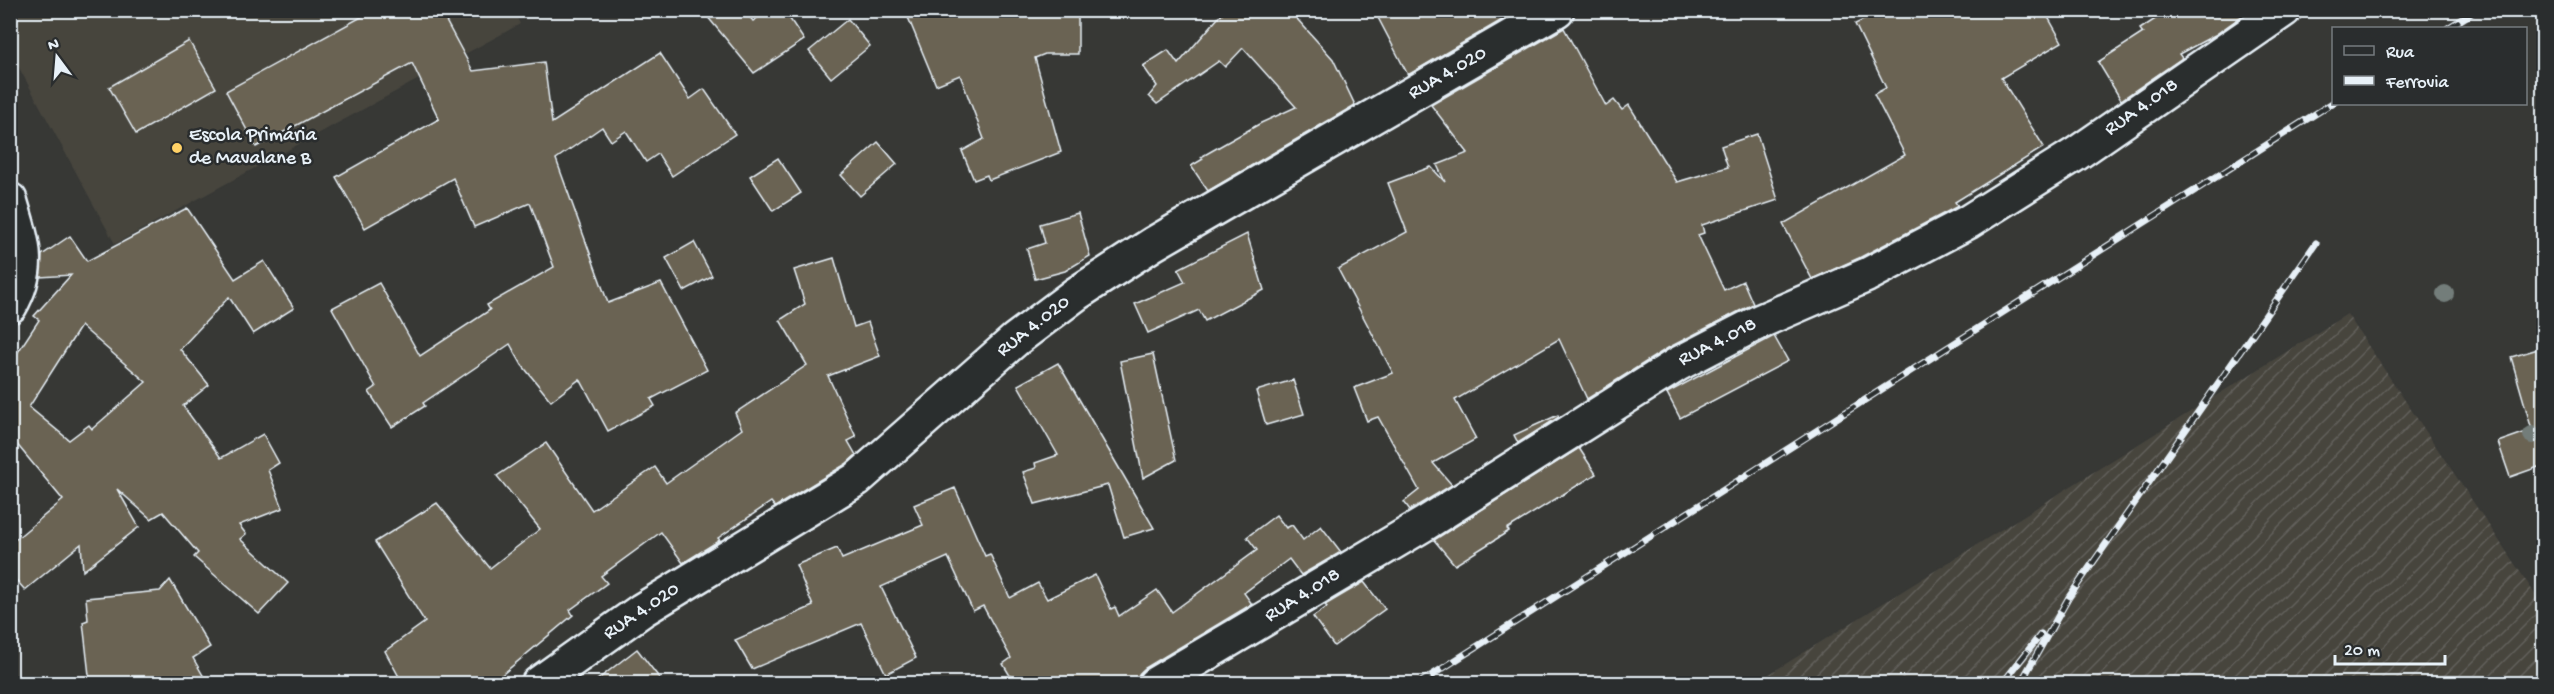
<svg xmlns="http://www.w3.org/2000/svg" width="2554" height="694" font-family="'Gochi Hand',sans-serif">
	<defs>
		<pattern id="industrial-furrows" width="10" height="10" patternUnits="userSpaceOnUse" patternTransform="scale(1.5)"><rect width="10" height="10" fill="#47453e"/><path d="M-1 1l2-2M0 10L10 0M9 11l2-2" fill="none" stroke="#62605b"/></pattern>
	</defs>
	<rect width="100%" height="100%" fill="#373835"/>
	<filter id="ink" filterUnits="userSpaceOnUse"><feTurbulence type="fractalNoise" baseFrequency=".0167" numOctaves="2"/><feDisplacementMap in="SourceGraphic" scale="12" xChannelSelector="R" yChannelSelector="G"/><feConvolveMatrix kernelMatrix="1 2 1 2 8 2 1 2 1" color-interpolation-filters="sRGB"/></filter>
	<g filter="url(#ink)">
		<polygon fill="#47453e" points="513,10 520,24 115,244 11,53 10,11"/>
		<polygon fill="url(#industrial-furrows)" points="2347,314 2543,606 2543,683 1755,683"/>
		<g fill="#6b6353" stroke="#e8f1f8" stroke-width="1.5" fill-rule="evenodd">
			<polygon points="374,10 440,10 473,71 544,62 552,123 660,53 690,99 704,89 735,134 672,176 658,154 646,162 626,131 611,141 602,127 556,159 608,303 661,283 707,370 651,399 655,406 608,431 580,379 551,401 522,365 510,344 423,403 425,406 392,427 369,392 376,387 332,308 379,283 420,356 490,310 487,305 554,267 530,203 474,227 453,178 365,228 336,177 439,119 412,63 256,147 226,91"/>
			<polygon points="702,10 744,10 753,21 769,10 784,10 804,40 754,73"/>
			<polygon points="905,10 1078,10 1078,54 1045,54 1035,58 1061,152 989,180 987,175 974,180 962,151 984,139 960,75 936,85"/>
			<polygon points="1225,10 1289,10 1333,59 1355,105 1208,191 1191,166 1203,159 1201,157 1261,123 1296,107 1243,48 1225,67 1219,61 1157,104 1149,96 1157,86 1143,66 1168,50 1178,64"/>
			<polygon points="1374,10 1519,10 1408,75"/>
			<polygon points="1885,10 2044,10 2062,42 2001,78 2044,147 1955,202 1958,206 1859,258 1812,279 1783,224 1905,155 1874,94 1886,88 1855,24"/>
			<polygon points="2169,10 2250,10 2215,35 2179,54 2182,58 2121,100 2098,62 2143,33 2140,29"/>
			<polygon points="848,19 870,46 831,78 809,51"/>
			<polygon points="1564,28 1606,106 1614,100 1622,110 1629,105 1677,182 1728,167 1721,146 1757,134 1778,200 1702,225 1704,233 1698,235 1724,290 1743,281 1753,304 1668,348 1587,399 1559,339 1455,400 1476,439 1433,463 1452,485 1410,510 1404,502 1419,490 1378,417 1367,421 1354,388 1393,373 1338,269 1407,232 1388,183 1431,167 1445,182 1437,165 1468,153 1431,105"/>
			<polygon points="189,41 216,88 136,134 109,87"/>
			<polygon points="878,142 897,164 860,196 841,175"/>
			<polygon points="778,158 801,193 773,211 750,176"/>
			<path d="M187,208L235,279L264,261L294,308L253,334L229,297L180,349L209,385L183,406L221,458L263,434L279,463L268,470L283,508L239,525L246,534L240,539L288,583L259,614L194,557L198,553L163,512L151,519L117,489L139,527L83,571L81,544L25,590L10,573V544L63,500L10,436V364L39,320L34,316L71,275L40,277L42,255L70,236L87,261ZM81,326L146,382L92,429L89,425L69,440L29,407Z"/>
			<polygon points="1078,213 1090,256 1065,271 1035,279 1027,249 1045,243 1040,224"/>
			<polygon points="1247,234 1264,290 1205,321 1199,310 1148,333 1135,304 1185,282 1178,269"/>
			<polygon points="694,242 712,276 684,291 666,258"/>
			<polygon points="834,258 854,327 868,322 880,356 828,376 856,437 848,441 856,455 846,464 775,507 771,502 718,538 720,540 683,563 661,532 601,576 607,583 570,610 573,615 491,684 403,684 385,651 425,622 375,542 437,503 490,568 540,529 497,476 546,443 592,510 655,467 666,483 742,429 735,413 807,365 780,320 805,304 794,270"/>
			<polygon points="1774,336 1788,361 1680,418 1667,393"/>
			<polygon points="2538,349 2544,369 2544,465 2510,477 2498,442 2532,430 2511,357"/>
			<polygon points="1153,354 1176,460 1143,478 1120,361"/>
			<polygon points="1058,363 1126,480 1154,528 1124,537 1108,485 1035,504 1023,472 1036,468 1035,463 1058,455 1018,385"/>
			<polygon points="1293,380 1304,414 1266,425 1256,391"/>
			<polygon points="1558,415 1559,417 1518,443 1514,435"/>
			<polygon points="1579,448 1596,474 1507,529 1509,531 1455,565 1434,540"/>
			<polygon points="955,488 985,556 990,554 1010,598 1038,583 1047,599 1095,575 1111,609 1115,607 1119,616 1157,590 1172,612 1257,550 1247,537 1276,515 1286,528 1292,525 1303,540 1321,526 1341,552 1301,575 1289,559 1244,593 1252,604 1145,668 1139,674 1136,684 1015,684 1003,664 1011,658 983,606 973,611 948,557 881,587 916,658 886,674 861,623 752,669 735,640 813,606 796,565 837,548 842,559 923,525 914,505"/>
			<polygon points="170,580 210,647 193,658 208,684 90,684 83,622 88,620 86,598 160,591"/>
			<polygon points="1364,582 1385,609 1334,646 1313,617 1327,607 1325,605"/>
			<polygon points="637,649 664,684 592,684"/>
		</g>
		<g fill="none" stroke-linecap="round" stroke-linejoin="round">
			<defs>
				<g id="street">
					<path d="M10,200C22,242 33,266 10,306"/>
					<polyline points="538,684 642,610 857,479 1015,340 1076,294 1153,244 1557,10"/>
					<polyline points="1155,684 1426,523 1678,364 1761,321 1867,275 1968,222 2076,154 2284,10"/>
				</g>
			</defs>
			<use href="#street" stroke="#e8f1f8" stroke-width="38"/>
			<use href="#street" stroke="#2a2d2e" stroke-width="33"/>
			<defs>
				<g id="rail">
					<polyline points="2448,28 2476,10"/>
					<polyline points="1418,684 2334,102"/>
					<polyline points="2002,684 2041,634"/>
					<polyline points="2020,684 2069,597 2316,243"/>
				</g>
			</defs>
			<use href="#rail" stroke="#e8f1f8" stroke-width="7"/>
			<use href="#rail" stroke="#2a2d2e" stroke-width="4.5" stroke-dasharray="14" stroke-linecap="butt"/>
		</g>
		<g fill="#737d7a">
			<circle cx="2445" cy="294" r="9"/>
			<circle cx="2532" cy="435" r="9"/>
		</g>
	</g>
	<circle fill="#ffd166" stroke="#2a2d2e" stroke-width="2" cx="177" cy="148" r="6"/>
	<g text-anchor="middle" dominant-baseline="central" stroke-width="5" stroke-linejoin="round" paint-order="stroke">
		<g font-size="20" fill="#e8f1f8" stroke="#2a2d2e">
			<text transform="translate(1448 74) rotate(-30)">RUA 4.020</text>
			<text transform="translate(2142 108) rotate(-35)">RUA 4.018</text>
			<text transform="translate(1034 327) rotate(-38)">RUA 4.020</text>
			<text transform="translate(1718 343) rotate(-27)">RUA 4.018</text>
			<text transform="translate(1303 596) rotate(-32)">RUA 4.018</text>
			<text transform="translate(642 612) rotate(-34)">RUA 4.020</text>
		</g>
		<g font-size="20" fill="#e8f1f8" stroke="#2a2d2e" text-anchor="start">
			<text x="189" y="136">Escola Primária<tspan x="189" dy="23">de Mavalane B</tspan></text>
		</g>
	</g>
	<rect width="2554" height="694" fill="none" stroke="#2a2d2e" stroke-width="36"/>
	<rect x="18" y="18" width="2518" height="658" fill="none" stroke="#e8f1f8" stroke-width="2" filter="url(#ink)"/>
	<rect x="2332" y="27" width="195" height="78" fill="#2a2d2e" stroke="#767b7f" stroke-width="1.5"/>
	<rect x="2344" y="46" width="30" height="9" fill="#2a2d2e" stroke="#767b7f" stroke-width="1.5"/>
	<text x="2386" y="57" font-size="18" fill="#e8f1f8">Rua</text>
	<rect x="2344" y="76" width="30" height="9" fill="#e8f1f8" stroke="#767b7f" stroke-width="1.5"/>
	<text x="2386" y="87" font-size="18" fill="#e8f1f8">Ferrovia</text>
	<g transform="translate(57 57) rotate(344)" stroke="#2a2d2e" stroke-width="4.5" paint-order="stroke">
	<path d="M0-4.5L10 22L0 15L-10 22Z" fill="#e8f1f8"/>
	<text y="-9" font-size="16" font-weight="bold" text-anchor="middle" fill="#e8f1f8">N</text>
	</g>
	<path d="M2335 655v9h110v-9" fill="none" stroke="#e8f1f8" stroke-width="3"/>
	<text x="2344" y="655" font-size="18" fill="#e8f1f8" stroke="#2a2d2e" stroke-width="4.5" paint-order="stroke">20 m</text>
</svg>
